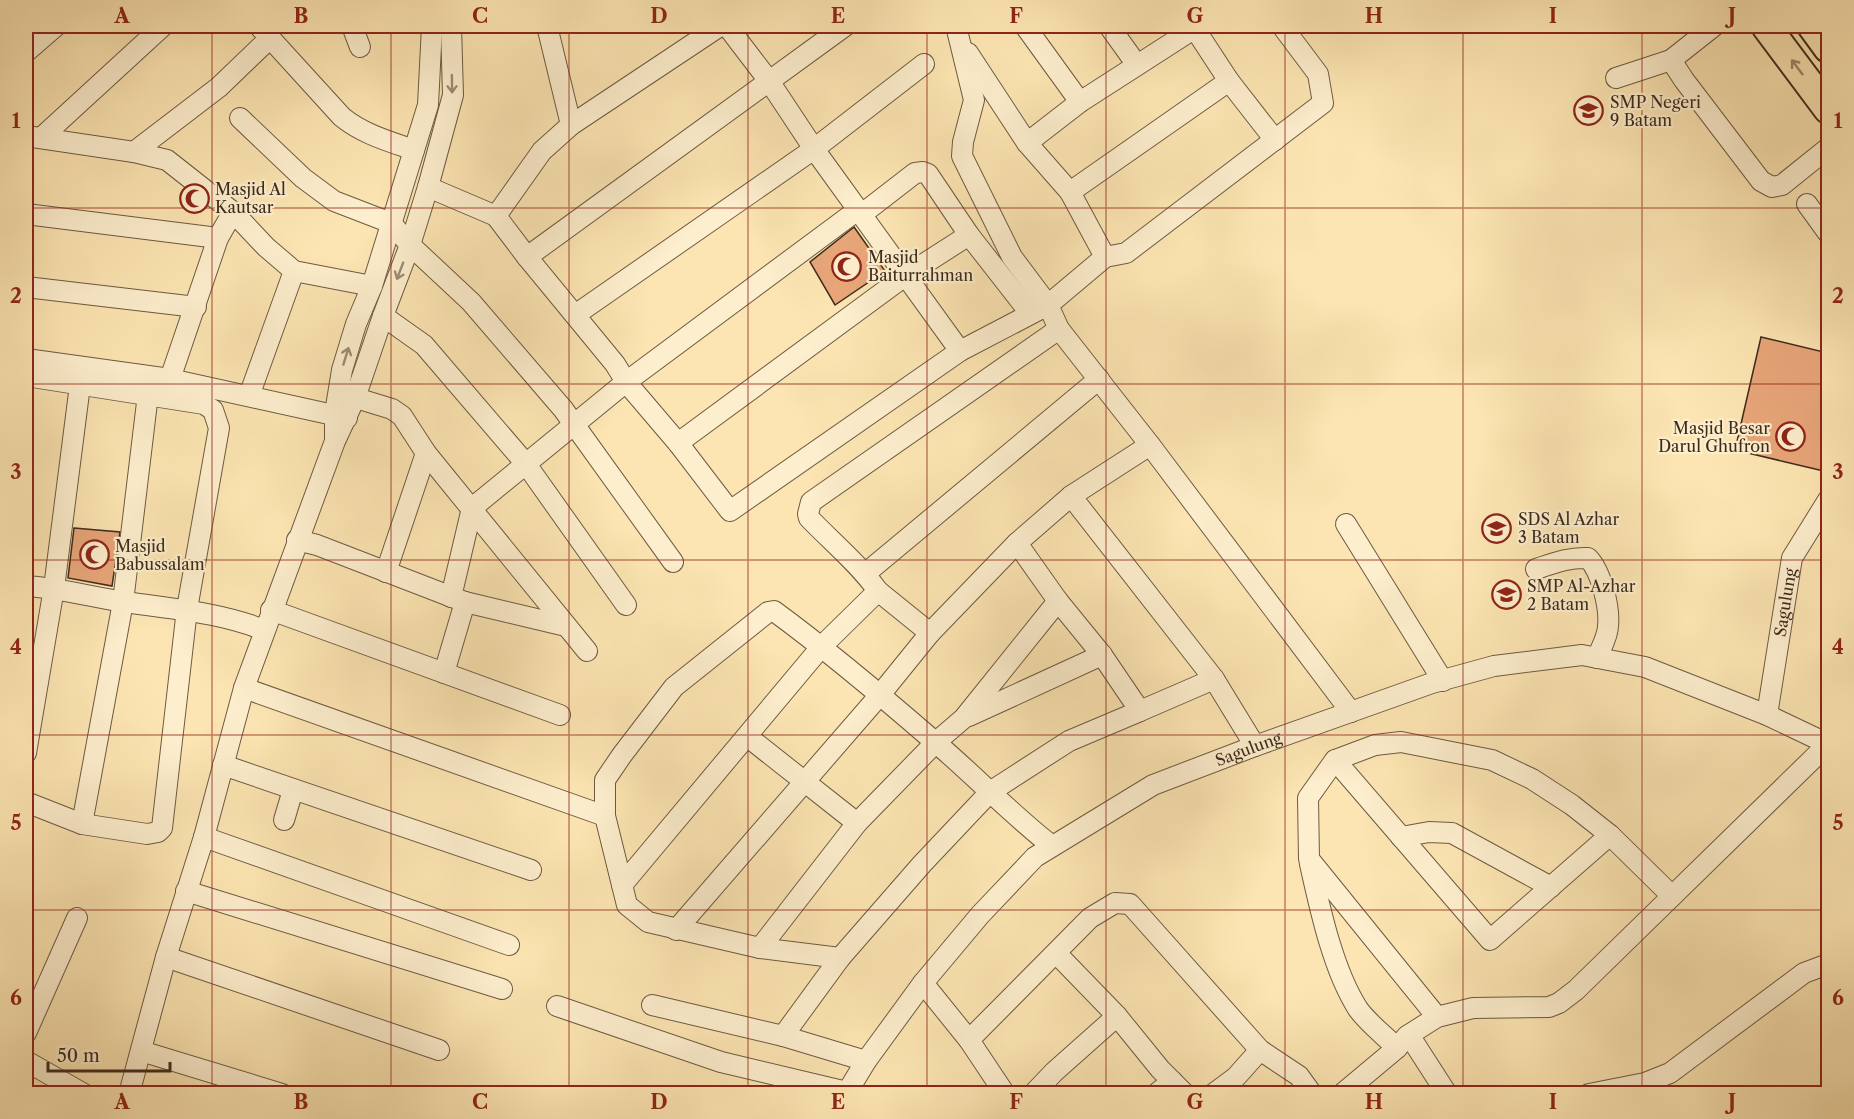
<svg xmlns="http://www.w3.org/2000/svg" width="1854" height="1119" font-family="'Libre Caslon Text',serif">
	<rect width="100%" height="100%" fill="#fce5b2"/>
	<filter id="stains"><feTurbulence type="fractalNoise" baseFrequency=".00333" numOctaves="4"/><feColorMatrix values="0 0 0 0 .2 0 0 0 0 .09 0 0 0 0 .02 0 0 0 .5 -.17"/></filter>
	<radialGradient id="worn" r=".72"><stop offset=".6" stop-color="#630" stop-opacity="0"/><stop offset="1" stop-color="#630" stop-opacity=".3"/></radialGradient>
	<g fill="#e8a679" stroke="#3d2b1c" stroke-width="1.5">
		<polygon points="854,227 885,271 835,305 810,262"/>
		<polygon points="1761,337 1828,353 1828,472 1735,450"/>
		<polygon points="74,528 120,532 112,586 68,578"/>
	</g>
	<g fill="none" stroke-linecap="round" stroke-linejoin="round">
		<defs>
			<g id="minor">
				<path d="M259,26L342,117C363,134 388,141 414,150"/>
				<polyline points="352,26 360,47"/>
				<polyline points="547,26 571,125"/>
				<polyline points="727,26 769,81 814,149 960,351"/>
				<polyline points="1025,26 1080,102"/>
				<polyline points="1109,26 1137,65"/>
				<polyline points="1193,26 1229,81 1275,140"/>
				<polyline points="1282,26 1318,74 1323,103 1126,253 1105,257 1048,305 1059,329 1150,445 1351,712"/>
				<polyline points="1714,26 1671,60 1684,80 1761,181 1772,187 1782,185 1828,148"/>
				<polyline points="26,52 56,26"/>
				<polyline points="968,53 1027,143 1070,192 1105,257"/>
				<polyline points="1616,78 1671,60"/>
				<polyline points="240,118 303,178 334,201 391,223 410,245 471,302 563,409 673,562"/>
				<polyline points="26,136 134,152 167,160 233,212 266,247 294,271 372,286"/>
				<polyline points="42,137 163,26"/>
				<polyline points="1027,143 1080,102 1195,28"/>
				<polyline points="134,152 219,87 270,38"/>
				<polyline points="428,187 496,216 527,257 615,364 626,382 678,443 730,511 960,351 1048,305 1012,257 962,156 963,142 974,100 956,26"/>
				<polyline points="1070,192 1229,81"/>
				<polyline points="1807,204 1828,233"/>
				<polyline points="26,214 218,238"/>
				<polyline points="862,214 915,173 923,172 928,174 969,235 1030,313"/>
				<polyline points="496,216 542,151 571,125 720,26"/>
				<polyline points="527,257 845,26"/>
				<polyline points="26,287 196,307"/>
				<polyline points="575,315 814,149 924,64"/>
				<polyline points="383,316 424,345 526,464 626,605"/>
				<polyline points="26,359 170,379 347,418"/>
				<polyline points="26,376 204,404 213,410 219,428 187,609 162,828 158,832 147,834 82,824 26,802"/>
				<polyline points="170,379 218,238 233,212"/>
				<polyline points="343,394 392,409 402,416 426,453 587,651"/>
				<polyline points="249,396 294,271"/>
				<polyline points="335,437 335,413 342,370 356,324 372,286 428,105 432,26"/>
				<polyline points="678,443 905,276 969,235"/>
				<polyline points="1071,496 1214,679 1255,746"/>
				<polyline points="1346,524 1443,681"/>
				<polyline points="297,540 317,545 465,602 566,626"/>
				<polyline points="1017,543 1058,601"/>
				<path d="M1536,569C1554,563 1569,557 1588,558C1601,571 1610,607 1608,626C1608,636 1601,648 1597,658"/>
				<polyline points="386,572 426,453"/>
				<polyline points="866,573 1099,379"/>
				<path d="M26,586C60,588 91,597 125,602C172,609 219,612 264,630"/>
				<polyline points="878,591 930,633 1017,543 1071,496 1150,445"/>
				<polyline points="451,597 472,508 626,382 859,209"/>
				<polyline points="271,610 560,715"/>
				<polyline points="444,673 465,602"/>
				<polyline points="244,688 605,816"/>
				<path id="s1" d="M1767,715L1792,558L1828,500"/>
				<polyline points="969,716 1102,655"/>
				<polyline points="748,737 857,823"/>
				<polyline points="26,753 54,588 80,385"/>
				<polyline points="1335,760 1490,940 1610,835"/>
				<polyline points="223,765 531,870"/>
				<polyline points="284,820 293,790"/>
				<polyline points="82,824 123,602 148,394"/>
				<polyline points="204,837 509,945"/>
				<polyline points="1401,837 1429,832 1452,833 1551,887"/>
				<path d="M1052,846C1011,814 975,776 935,742C883,697 830,652 774,611L768,612L674,687L622,755L605,780V816L627,905L648,922L760,948L840,958L922,864L990,792L1069,741L1140,711"/>
				<path d="M1310,864C1320,909 1333,970 1358,1009C1368,1023 1385,1036 1397,1048"/>
				<path d="M622,885L822,646L878,591C859,564 832,542 809,518L808,514L811,502L1059,329"/>
				<polyline points="186,891 502,989"/>
				<polyline points="676,930 879,696 930,633"/>
				<polyline points="760,948 857,823 936,742 964,718 1058,601 1102,655 1140,711 1214,679"/>
				<polyline points="1056,953 1117,1016 1160,1069 1185,1094"/>
				<polyline points="166,957 439,1050"/>
				<polyline points="923,983 969,1040 1005,1094"/>
				<polyline points="652,1005 783,1036 866,1061"/>
				<polyline points="557,1006 721,1062 847,1092"/>
				<polyline points="1437,1017 1309,859 1308,798 1335,760 1375,745 1401,742 1492,760 1532,779 1572,805 1610,835 1672,896"/>
				<polyline points="26,1033 77,918"/>
				<polyline points="1409,1035 1447,1094"/>
				<polyline points="783,1036 840,958"/>
				<polyline points="969,1040 1090,918 1115,903 1130,904 1260,1050 1299,1076 1312,1094"/>
				<polyline points="141,1051 282,1094"/>
				<polyline points="26,1061 84,1094"/>
				<polyline points="129,1094 166,957 204,837 244,688 335,441 355,398 383,316 410,245 428,187 453,95 451,26"/>
				<path id="s2" d="M846,1094L866,1061L923,983L980,915L1035,857L1153,785L1255,746L1432,683L1494,666L1582,655L1645,667L1767,715L1828,744"/>
				<polyline points="1033,1094 1054,1072 1117,1016"/>
				<polyline points="1156,1094 1172,1081"/>
				<polyline points="1213,1094 1236,1077 1260,1050"/>
				<polyline points="1342,1094 1397,1048 1407,1036 1437,1017 1473,1008 1549,1007 1559,1003 1576,990 1828,744"/>
				<polyline points="1589,1094 1645,1083 1670,1073 1804,973 1828,964"/>
			</g>
			<g id="highway">
				<polyline points="1766,26 1828,109"/>
				<polyline points="1812,26 1828,48"/>
			</g>
		</defs>
		<use href="#minor" stroke="#6d5a42" stroke-width="22"/>
		<use href="#highway" stroke="#3d2b1c" stroke-width="32"/>
		<use href="#minor" stroke="#fdeecd" stroke-width="20"/>
		<use href="#highway" stroke="#fce5b2" stroke-width="28"/>
	</g>
	<defs><path id="oneway-shaft" d="M-6 0H5M1.5-3L5.5 0L1.5 3" fill="none" stroke-width="1.6" stroke-linecap="round" stroke-linejoin="round" transform="scale(1.5)"/></defs>
	<use stroke="#9c8867" href="#oneway-shaft" transform="translate(1797 67) rotate(-127)"/>
	<g stroke="#9d8c74">
		<use href="#oneway-shaft" transform="translate(452 84) rotate(89)"/>
		<use href="#oneway-shaft" transform="translate(400 271) rotate(111)"/>
		<use href="#oneway-shaft" transform="translate(346 356) rotate(-73)"/>
	</g>
	<path fill="none" stroke="#8f2418" stroke-width="1.5" stroke-opacity="0.55" d="M212,26V1094M391,26V1094M569,26V1094M748,26V1094M927,26V1094M1106,26V1094M1285,26V1094M1463,26V1094M1642,26V1094M26,208H1828M26,384H1828M26,560H1828M26,735H1828M26,910H1828"/>
	<defs>
		<symbol id="school-ring" viewBox="-11 -11 22 22"><circle r="9.5" fill="#fdeecd" stroke="#8f2418" stroke-width="1.5"/><path d="M0-5L7-2L0 1L-7-2ZM-4 1L0 2.5L4 1V4Q0 6-4 4Z" fill="#8f2418"/></symbol>
		<symbol id="mosque-ring" viewBox="-11 -11 22 22"><circle r="9.5" fill="#fdeecd" stroke="#8f2418" stroke-width="1.5"/><path d="M3.5-4.9A6 6 0 1 0 3.5 4.9A5 5 0 1 1 3.5-4.9Z" fill="#8f2418"/></symbol>
	</defs>
	<g fill-rule="evenodd">
		<use href="#school-ring" x="1572" y="94" width="33" height="33"/>
		<use href="#mosque-ring" x="178" y="182" width="33" height="33"/>
		<use href="#mosque-ring" x="830" y="250" width="33" height="33"/>
		<use href="#mosque-ring" x="1774" y="420" width="33" height="33"/>
		<use href="#school-ring" x="1480" y="512" width="33" height="33"/>
		<use href="#mosque-ring" x="78" y="538" width="33" height="33"/>
		<use href="#school-ring" x="1490" y="578" width="33" height="33"/>
	</g>
	<g text-anchor="middle" dominant-baseline="central" stroke-width="4.5" stroke-linejoin="round" paint-order="stroke">
		<g font-size="16" fill="#3d2b1c" stroke="#fdeecd" text-anchor="start">
			<text x="1610" y="102">SMP Negeri<tspan x="1610" dy="18">9 Batam</tspan></text>
			<text x="215" y="189">Masjid Al<tspan x="215" dy="18">Kautsar</tspan></text>
			<text x="868" y="257">Masjid<tspan x="868" dy="18">Baiturrahman</tspan></text>
			<text x="1770" y="428" text-anchor="end">Masjid Besar<tspan x="1770" dy="18">Darul Ghufron</tspan></text>
			<text x="1518" y="519">SDS Al Azhar<tspan x="1518" dy="18">3 Batam</tspan></text>
			<text x="115" y="546">Masjid<tspan x="115" dy="18">Babussalam</tspan></text>
			<text x="1527" y="586">SMP Al-Azhar<tspan x="1527" dy="18">2 Batam</tspan></text>
		</g>
		<g font-size="16" fill="#3d2b1c" stroke="#fdeecd">
			<text stroke="none"><textPath href="#s1" startOffset="114">Sagulung</textPath></text>
			<text stroke="none"><textPath href="#s2" startOffset="544">Sagulung</textPath></text>
		</g>
	</g>
	<rect width="1854" height="1119" fill="none" stroke="#fce5b2" stroke-width="66"/>
	<path d="M48 1062v9h122v-9" fill="none" stroke="#3d2b1c" stroke-width="3"/>
	<text x="57" y="1062" font-size="18" fill="#3d2b1c" stroke="#fdeecd" stroke-width="4.5" paint-order="stroke">50 m</text>
	<rect x="33" y="33" width="1788" height="1053" fill="none" stroke="#8f2418" stroke-width="2"/>
	<g font-size="20" text-anchor="middle" font-weight="bold" fill="#8f2418">
		<text x="122" y="23">A</text>
		<text x="301" y="23">B</text>
		<text x="480" y="23">C</text>
		<text x="659" y="23">D</text>
		<text x="838" y="23">E</text>
		<text x="1016" y="23">F</text>
		<text x="1195" y="23">G</text>
		<text x="1374" y="23">H</text>
		<text x="1553" y="23">I</text>
		<text x="1732" y="23">J</text>
		<text x="16" y="128">1</text>
		<text x="1838" y="128">1</text>
		<text x="16" y="303">2</text>
		<text x="1838" y="303">2</text>
		<text x="16" y="479">3</text>
		<text x="1838" y="479">3</text>
		<text x="16" y="654">4</text>
		<text x="1838" y="654">4</text>
		<text x="16" y="830">5</text>
		<text x="1838" y="830">5</text>
		<text x="16" y="1005">6</text>
		<text x="1838" y="1005">6</text>
		<text x="122" y="1109">A</text>
		<text x="301" y="1109">B</text>
		<text x="480" y="1109">C</text>
		<text x="659" y="1109">D</text>
		<text x="838" y="1109">E</text>
		<text x="1016" y="1109">F</text>
		<text x="1195" y="1109">G</text>
		<text x="1374" y="1109">H</text>
		<text x="1553" y="1109">I</text>
		<text x="1732" y="1109">J</text>
	</g>
	<rect width="100%" height="100%" filter="url(#stains)"/>
	<rect width="100%" height="100%" fill="url(#worn)"/>
</svg>
